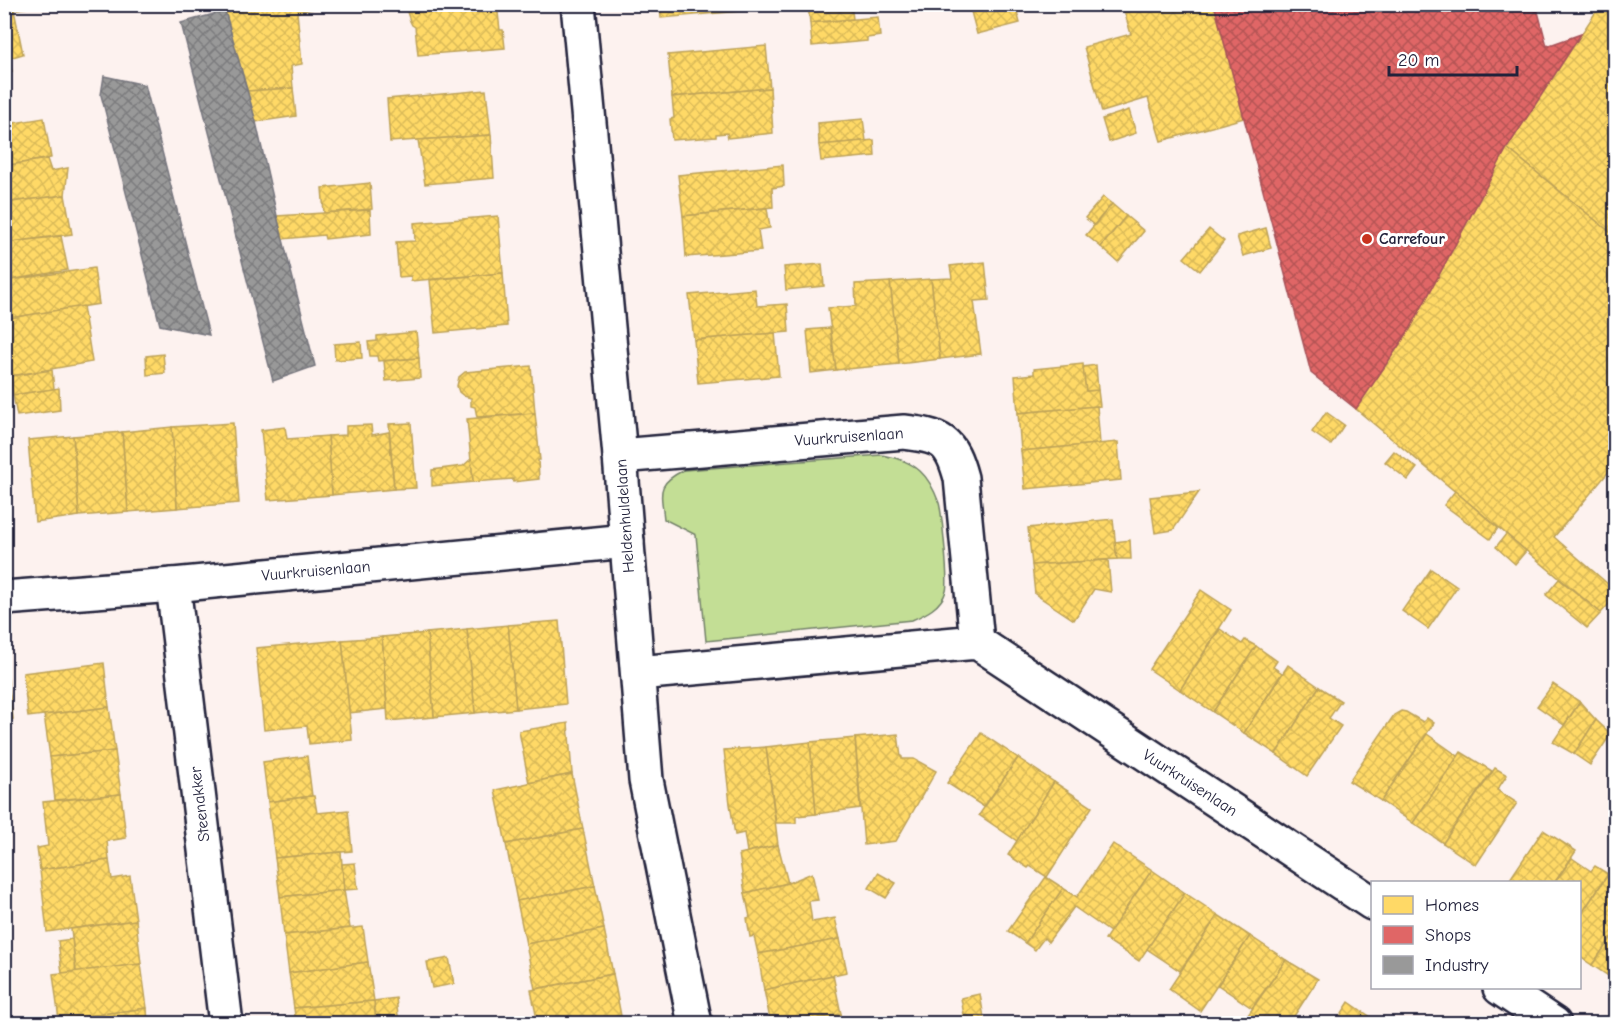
<svg xmlns="http://www.w3.org/2000/svg" width="1620" height="1028" font-family="'Comic Neue',sans-serif">
	<defs>
		<pattern id="homes-cross-hatch" width="8" height="8" patternUnits="userSpaceOnUse" patternTransform="scale(1.5)"><rect width="8" height="8" fill="#ffd966"/><path d="M0 0l8 8M0 8l8-8" fill="none" stroke="#daba59"/></pattern>
		<pattern id="shops-cross-hatch" width="8" height="8" patternUnits="userSpaceOnUse" patternTransform="scale(1.5)"><rect width="8" height="8" fill="#e06666"/><path d="M0 0l8 8M0 8l8-8" fill="none" stroke="#b55455"/></pattern>
		<pattern id="industry-cross-hatch" width="8" height="8" patternUnits="userSpaceOnUse" patternTransform="scale(1.5)"><rect width="8" height="8" fill="#999"/><path d="M0 0l8 8M0 8l8-8" fill="none" stroke="#7c7c7e"/></pattern>
	</defs>
	<rect width="100%" height="100%" fill="#fdf2ef"/>
	<filter id="ink" filterUnits="userSpaceOnUse"><feTurbulence type="fractalNoise" baseFrequency=".0167" numOctaves="2"/><feDisplacementMap in="SourceGraphic" scale="12" xChannelSelector="R" yChannelSelector="G"/><feConvolveMatrix kernelMatrix="1 2 1 2 8 2 1 2 1" color-interpolation-filters="sRGB"/></filter>
	<g filter="url(#ink)">
		<path fill="#c3de95" stroke="#728068" stroke-width="1.5" d="M882,455C896,458 909,461 920,471C929,479 935,492 939,503C942,514 949,581 946,591C941,607 926,614 912,620L706,641L696,535L664,519C661,491 656,484 684,470Z"/>
		<g fill="url(#homes-cross-hatch)" stroke="#bda259" stroke-width="1.5">
			<polygon points="4,4 34,4 34,6 4,11"/>
			<polygon points="249,4 311,4 312,9 297,12 302,64 291,66 293,88 247,91 225,11"/>
			<polygon points="408,4 497,4 500,30 503,30 505,48 418,55 415,27 412,25 410,21 407,12"/>
			<polygon points="660,4 763,4 764,9 661,18"/>
			<polygon points="808,4 851,4 853,19 810,23"/>
			<polygon points="969,4 1015,4 1020,23 977,34"/>
			<polygon points="1122,4 1214,4 1244,118 1161,141 1148,98 1102,112 1084,47 1131,34"/>
			<polygon points="1601,4 1616,4 1616,237 1507,148"/>
			<polygon points="14,10 23,54 9,58 12,72 4,74 4,11"/>
			<polygon points="878,17 880,36 867,38 867,41 812,46 810,23"/>
			<polygon points="766,46 770,88 672,97 668,55"/>
			<polygon points="293,88 296,116 256,122 247,91"/>
			<polygon points="770,88 773,133 728,138 727,133 716,134 716,137 672,140 670,119 674,118 672,97"/>
			<polygon points="486,90 491,135 390,142 387,99"/>
			<polygon points="4,106 8,124 44,118 51,158 4,166"/>
			<polygon points="1129,110 1136,133 1109,142 1102,119"/>
			<polygon points="863,119 866,141 819,145 818,123"/>
			<polygon points="491,135 494,178 425,184 418,140"/>
			<polygon points="874,140 875,156 821,161 819,145"/>
			<polygon points="1507,148 1616,237 1616,463 1554,537 1616,591 1616,596 1601,613 1356,409 1410,329"/>
			<polygon points="47,159 51,171 68,168 65,195 4,203 4,166"/>
			<polygon points="783,165 784,186 772,188 773,207 683,216 678,175"/>
			<polygon points="370,183 372,209 324,213 322,188"/>
			<polygon points="65,195 72,234 4,243 4,203"/>
			<polygon points="1103,197 1112,204 1094,225 1085,218"/>
			<polygon points="1112,204 1126,216 1101,247 1086,235"/>
			<polygon points="767,208 770,228 758,230 761,251 686,257 683,216"/>
			<polygon points="370,210 371,234 325,239 324,235 283,239 277,216"/>
			<polygon points="498,216 503,273 411,281 411,276 399,277 396,242 415,241 414,223"/>
			<polygon points="1126,216 1144,231 1118,262 1101,247"/>
			<polygon points="1266,228 1271,248 1243,256 1237,236"/>
			<polygon points="1209,229 1224,241 1200,271 1184,258"/>
			<polygon points="61,236 68,270 4,281 4,243"/>
			<polygon points="985,262 989,300 974,301 981,354 940,359 931,279 952,278 950,266"/>
			<polygon points="822,264 824,286 786,290 784,267"/>
			<polygon points="94,268 99,304 4,319 4,281"/>
			<polygon points="503,273 507,326 435,333 430,280"/>
			<polygon points="931,279 940,359 899,364 890,282"/>
			<polygon points="890,282 899,364 836,370 828,308 856,306 855,284"/>
			<polygon points="755,289 757,306 787,304 789,332 694,340 689,295"/>
			<polygon points="83,306 92,362 11,376 4,339 4,319"/>
			<polygon points="830,328 836,370 811,373 807,330"/>
			<polygon points="416,332 419,358 378,361 377,356 370,356 368,342 377,341 377,336"/>
			<polygon points="775,333 779,376 698,383 694,340"/>
			<polygon points="361,342 362,358 335,360 334,344"/>
			<polygon points="163,354 165,373 147,375 146,356"/>
			<polygon points="419,358 420,378 386,381 384,361"/>
			<polygon points="1083,364 1086,391 1098,390 1100,406 1018,413 1015,376 1034,374 1034,369"/>
			<polygon points="1096,365 1098,390 1086,391 1083,367"/>
			<polygon points="531,366 535,413 477,417 475,407 471,406 471,398 464,396 459,392 457,386 459,377 465,372"/>
			<polygon points="52,370 54,389 13,395 11,376"/>
			<polygon points="59,388 60,410 17,416 13,395"/>
			<polygon points="1097,406 1100,444 1021,451 1018,413"/>
			<polygon points="1326,412 1344,425 1331,445 1312,432"/>
			<polygon points="535,413 540,460 538,460 539,479 513,482 513,479 473,482 467,419"/>
			<polygon points="233,423 239,503 177,508 172,427"/>
			<polygon points="411,423 416,488 394,489 389,424"/>
			<polygon points="371,425 372,435 389,432 394,489 332,495 328,436 346,435 346,426"/>
			<polygon points="172,427 177,508 128,512 122,432"/>
			<polygon points="285,427 287,439 328,436 332,495 268,500 261,430"/>
			<polygon points="122,432 128,512 79,516 73,436"/>
			<polygon points="73,436 79,516 35,522 28,440"/>
			<polygon points="1118,442 1121,480 1025,489 1021,451"/>
			<polygon points="1394,451 1417,468 1408,480 1385,462"/>
			<polygon points="471,459 473,482 432,486 432,470 463,466"/>
			<polygon points="1455,491 1498,528 1490,539 1444,505"/>
			<polygon points="1199,492 1173,530 1155,533 1150,497"/>
			<polygon points="1113,519 1117,559 1032,565 1028,528"/>
			<polygon points="1506,534 1526,551 1515,564 1496,547"/>
			<polygon points="1130,540 1131,559 1117,559 1115,542"/>
			<polygon points="1108,560 1111,592 1094,589 1074,620 1035,594 1032,565"/>
			<polygon points="1431,569 1457,587 1428,629 1402,611"/>
			<polygon points="1559,579 1601,613 1587,628 1546,595"/>
			<polygon points="1201,590 1231,610 1180,690 1149,669"/>
			<polygon points="559,621 566,704 516,709 508,625"/>
			<polygon points="508,625 516,709 475,713 467,629"/>
			<polygon points="467,629 475,713 434,717 427,633"/>
			<polygon points="1220,629 1242,644 1245,640 1256,646 1213,712 1180,690"/>
			<polygon points="427,633 434,717 388,721 382,637"/>
			<polygon points="382,637 387,709 349,713 342,640"/>
			<polygon points="342,640 352,740 309,744 307,726 264,730 256,648"/>
			<polygon points="1256,646 1277,661 1273,667 1282,673 1244,733 1213,712"/>
			<polygon points="104,663 109,707 28,717 23,673"/>
			<polygon points="1288,665 1319,687 1276,754 1244,733"/>
			<polygon points="4,675 7,675 13,719 4,720"/>
			<polygon points="1553,684 1580,702 1564,725 1537,706"/>
			<polygon points="1319,687 1341,701 1329,718 1341,726 1307,776 1276,754"/>
			<polygon points="1580,702 1596,720 1574,754 1553,742"/>
			<polygon points="109,707 115,751 50,757 44,715"/>
			<polygon points="1401,711 1406,712 1423,722 1427,718 1434,723 1381,801 1349,781 1394,715"/>
			<polygon points="1596,720 1611,734 1590,765 1574,754"/>
			<polygon points="568,723 572,774 529,783 519,731"/>
			<polygon points="981,733 1018,758 984,807 947,783"/>
			<polygon points="898,734 901,757 902,757 902,759 914,759 936,771 896,841 864,845 855,738"/>
			<polygon points="1427,734 1458,756 1413,823 1381,801"/>
			<polygon points="855,738 860,808 816,814 810,742"/>
			<polygon points="810,742 816,814 796,816 796,823 776,823 766,747"/>
			<polygon points="766,747 778,845 747,852 744,833 735,835 730,804 724,750"/>
			<polygon points="115,751 121,794 55,800 50,757"/>
			<polygon points="1461,752 1492,771 1443,843 1413,823"/>
			<polygon points="307,756 312,796 268,802 263,762"/>
			<polygon points="1018,758 1054,782 1017,841 979,815"/>
			<polygon points="1495,768 1507,775 1497,790 1517,803 1476,865 1443,843"/>
			<polygon points="572,774 583,829 506,844 495,790"/>
			<polygon points="1054,782 1092,807 1047,877 1030,866 1028,868 1008,855"/>
			<polygon points="121,794 126,838 107,841 109,860 40,870 37,848 48,846 43,802"/>
			<polygon points="312,796 314,796 317,813 348,810 352,851 275,858 268,802"/>
			<polygon points="583,829 595,886 517,901 506,844"/>
			<polygon points="1543,830 1576,851 1555,882 1508,882"/>
			<polygon points="1113,844 1152,870 1110,932 1074,907 1048,942 1044,938 1035,950 1025,943 1063,888 1077,897"/>
			<polygon points="778,845 788,883 745,893 739,854"/>
			<polygon points="341,852 344,890 280,897 275,858"/>
			<polygon points="1572,858 1591,871 1595,866 1608,874 1580,916 1580,882 1555,882"/>
			<polygon points="109,860 112,879 130,876 136,920 47,932 40,870"/>
			<polygon points="355,863 358,889 344,890 342,864"/>
			<polygon points="1152,870 1185,893 1139,961 1105,939"/>
			<polygon points="812,873 818,900 809,901 812,922 835,918 840,939 758,954 754,936 750,937 747,918 750,917 745,893 788,883"/>
			<polygon points="878,873 896,883 886,898 869,888"/>
			<polygon points="1607,876 1616,881 1616,931 1592,965 1580,957 1580,916"/>
			<polygon points="1046,877 1063,888 1025,943 1008,931"/>
			<polygon points="595,886 604,929 526,944 517,901"/>
			<polygon points="344,890 350,928 284,935 280,897"/>
			<polygon points="1185,893 1218,915 1180,971 1147,949"/>
			<polygon points="1218,915 1250,936 1200,1011 1169,989"/>
			<polygon points="136,920 141,964 76,972 71,929"/>
			<polygon points="363,927 368,962 289,973 284,935"/>
			<polygon points="604,929 613,974 535,989 526,944"/>
			<polygon points="1616,931 1616,981 1592,965"/>
			<polygon points="1250,936 1286,960 1252,1008 1218,985"/>
			<polygon points="72,939 76,972 62,973 58,941"/>
			<polygon points="840,939 847,972 764,990 758,954"/>
			<polygon points="449,958 454,984 432,988 427,962"/>
			<polygon points="1286,960 1318,979 1289,1024 1260,1024 1248,1015"/>
			<polygon points="368,962 374,1001 294,1008 289,973"/>
			<polygon points="141,964 147,1008 59,1020 53,974"/>
			<polygon points="613,974 621,1016 602,1020 603,1024 538,1024 531,990"/>
			<polygon points="833,975 841,1014 793,1024 771,1024 764,990"/>
			<polygon points="980,994 984,1018 965,1021 961,998"/>
			<polygon points="396,998 399,1024 376,1024 374,1001"/>
			<polygon points="374,1001 376,1024 296,1024 294,1008"/>
			<polygon points="1349,1002 1381,1024 1335,1024"/>
			<polygon points="147,1008 148,1024 82,1024 81,1017"/>
			<polygon points="841,1014 843,1024 793,1024"/>
		</g>
		<polygon fill="url(#shops-cross-hatch)" stroke="#a75259" stroke-width="1.5" points="1214,4 1536,4 1547,46 1581,34 1507,148 1410,329 1356,409 1311,373"/>
		<g fill="url(#industry-cross-hatch)" stroke="#75757d" stroke-width="1.5">
			<polygon points="225,11 256,122 277,216 315,366 273,381 181,23"/>
			<polygon points="104,76 145,85 209,335 160,325 101,95"/>
		</g>
		<g fill="none" stroke-linecap="round" stroke-linejoin="round">
			<defs>
				<g id="minor">
					<polyline points="578,4 620,456 646,780 695,1024"/>
					<path d="M620,456L904,432C941,436 951,440 961,478L977,642"/>
					<polyline points="173,585 226,1024"/>
					<polyline points="4,598 173,585 627,541"/>
					<polyline points="638,673 977,642 1372,903"/>
					<polyline points="1500,988 1554,1024"/>
				</g>
			</defs>
			<use href="#minor" stroke="#22223b" stroke-width="38"/>
			<use href="#minor" stroke="#fff" stroke-width="33"/>
		</g>
	</g>
	<circle fill="#c8321e" stroke="#fff" stroke-width="2" cx="1367" cy="239" r="6"/>
	<g text-anchor="middle" dominant-baseline="central" stroke-width="6" stroke-linejoin="round" paint-order="stroke">
		<g font-size="16" font-weight="bold" fill="#22223b" stroke="#fff" text-anchor="start">
			<text x="1379" y="239">Carrefour</text>
		</g>
		<g font-size="16" fill="#22223b" stroke="#fff">
			<text transform="translate(849 437) rotate(-4)">Vuurkruisenlaan</text>
			<text transform="translate(625 516) rotate(-94)">Heldenhuldelaan</text>
			<text transform="translate(316 571) rotate(-5)">Vuurkruisenlaan</text>
			<text transform="translate(1190 783) rotate(33)">Vuurkruisenlaan</text>
			<text transform="translate(200 804) rotate(-97)">Steenakker</text>
		</g>
	</g>
	<rect width="1620" height="1028" fill="none" stroke="#fff" stroke-width="24"/>
	<rect x="12" y="12" width="1596" height="1004" fill="none" stroke="#22223b" stroke-width="2" filter="url(#ink)"/>
	<rect x="1371" y="881" width="210" height="108" fill="#ffffff" stroke="#a7a7b1" stroke-width="1.5"/>
	<rect x="1383" y="896" width="30" height="18" fill="#ffd966" stroke="#a7a7b1" stroke-width="1.5"/>
	<text x="1425" y="911" font-size="18" fill="#22223b">Homes</text>
	<rect x="1383" y="926" width="30" height="18" fill="#e06666" stroke="#a7a7b1" stroke-width="1.5"/>
	<text x="1425" y="941" font-size="18" fill="#22223b">Shops</text>
	<rect x="1383" y="956" width="30" height="18" fill="#999999" stroke="#a7a7b1" stroke-width="1.5"/>
	<text x="1425" y="971" font-size="18" fill="#22223b">Industry</text>
	<path d="M1389 66v9h128v-9" fill="none" stroke="#22223b" stroke-width="3"/>
	<text x="1398" y="66" font-size="18" fill="#22223b" stroke="#ffffff" stroke-width="4.5" paint-order="stroke">20 m</text>
</svg>
